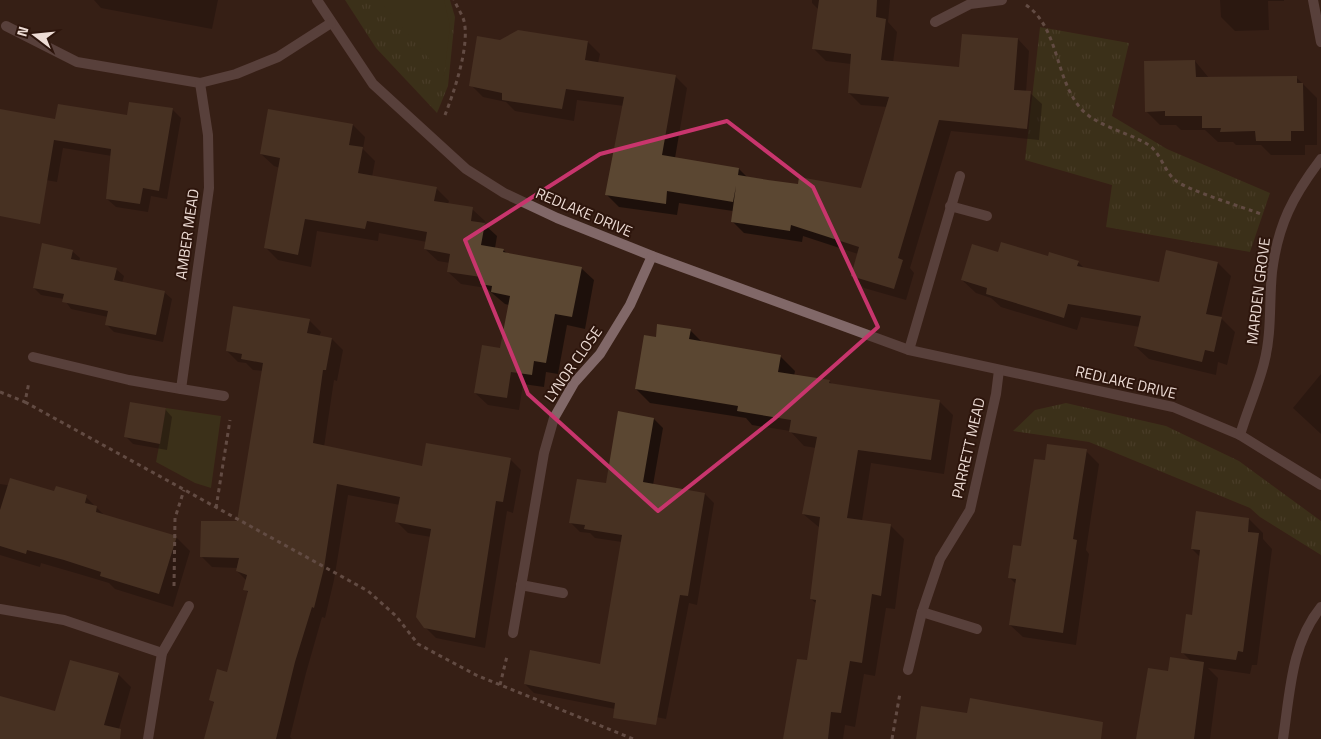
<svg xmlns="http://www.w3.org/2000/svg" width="1321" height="739" font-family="'Titillium Web',sans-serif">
	<defs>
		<pattern id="grass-tufts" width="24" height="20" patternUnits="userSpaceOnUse" patternTransform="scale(1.25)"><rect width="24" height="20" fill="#42451d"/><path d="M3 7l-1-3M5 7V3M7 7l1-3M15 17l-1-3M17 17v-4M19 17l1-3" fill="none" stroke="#5e5f3d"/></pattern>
	</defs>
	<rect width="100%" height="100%" fill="#371f15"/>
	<g fill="url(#grass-tufts)">
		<polygon points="345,0 450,0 455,17 448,86 437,113 376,48"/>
		<polygon points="1040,27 1129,43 1112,116 1167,149 1270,193 1250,252 1106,227 1112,185 1025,160"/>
		<polygon points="1066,403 1166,426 1239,461 1321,521 1321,555 1260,517 1250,508 1089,442 1013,431 1035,410"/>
	</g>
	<g fill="#42451d">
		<polygon points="379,0 444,0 450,26 444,76"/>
		<polygon points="166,408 221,416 211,488 195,483 156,462"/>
	</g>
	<g fill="#0007">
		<polygon points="94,0 218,0 212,29 101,8"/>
		<polygon points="812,0 890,0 888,22 897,32 893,63 960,69 1018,39 1029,51 1026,92 1030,93 1042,104 1039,140 951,131 910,268 914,273 906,300 864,288 852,276 858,254 803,236 802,242 744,233 732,221 733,211 679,203 677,215 619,207 607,195 624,106 577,100 574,121 515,111 506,102 483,97 471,85 500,41 588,42 600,54 598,63 675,76 687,88 675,158 739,169 747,177 799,186 862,190 888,107 861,105 849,93 851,64 826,61 814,49 819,10 812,3"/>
		<polygon points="1220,0 1284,0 1284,1 1268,1 1269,30 1235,31 1221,17"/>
		<polygon points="1195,61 1209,78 1296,77 1317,98 1317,145 1305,145 1305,155 1271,155 1261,145 1236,145 1233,142 1218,142 1205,130 1181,130 1176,125 1160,125 1146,111"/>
		<polygon points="172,109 181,118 167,199 151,196 148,212 116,207 107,199 112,156 63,148 57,182 0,172 0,111 56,120 128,116"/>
		<polygon points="353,125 365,137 363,149 375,161 372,177 436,188 449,201 448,204 472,209 485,221 484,224 497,236 495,248 503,250 508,254 581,268 594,280 585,329 567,325 558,374 546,372 544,387 523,384 519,410 488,405 475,393 501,349 509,305 505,304 486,288 461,284 448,272 450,263 438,261 425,249 427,242 379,233 378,241 317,231 311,267 278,260 266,248 280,168 274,166 261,154"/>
		<polygon points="72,251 80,258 79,262 116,269 124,276 122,283 164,292 172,299 163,342 114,332 107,325 108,317 71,309 64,299 41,295 34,288"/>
		<polygon points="999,254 1078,262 1085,269 1160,284 1218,263 1231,276 1221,318 1235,332 1227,365 1218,362 1216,375 1149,359 1135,346 1140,327 1081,317 1077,330 1001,307 991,298 976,293 962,280"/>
		<polygon points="310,321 321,332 319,337 332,339 343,350 337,381 334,380 324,447 423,467 510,459 521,470 513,513 507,511 485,648 436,638 425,627 431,537 408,533 397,522 400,505 348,495 334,580 325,618 322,617 306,673 290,737 292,739 206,739 215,704 211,700 228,673 249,594 245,589 247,581 237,571 238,568 212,567 201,556 238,522 263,371 253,370 246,363 238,362 227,351"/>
		<polygon points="690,330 703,343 781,357 795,371 794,376 829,381 832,384 939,401 953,415 944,474 871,463 862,521 890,525 904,539 895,609 886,608 875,676 864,674 855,727 845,725 843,739 784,739 808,662 817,604 811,599 820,528 803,514 816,448 804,446 790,431 752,425 746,418 650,403 636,389 657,339"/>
		<polygon points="1321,374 1321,434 1293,408"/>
		<polygon points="165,409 172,417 167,450 133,444 126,437"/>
		<polygon points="654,419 663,428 653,485 705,494 714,503 697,605 689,603 666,719 534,693 525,684 601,665 622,542 595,538 590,533 580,532 571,523 607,484"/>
		<polygon points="1086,451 1099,464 1086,550 1089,554 1076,645 1023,637 1010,625 1016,584 1010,578 1022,548 1046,462"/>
		<polygon points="0,484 86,497 105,516 176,537 190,551 173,607 115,589 109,583 79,574 41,563 40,567 0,555"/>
		<polygon points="1249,519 1263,533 1263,539 1272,549 1257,665 1252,665 1250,674 1208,668 1218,678 1210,739 1139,739 1169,672 1192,662 1182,652 1193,617 1200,557 1192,549"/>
		<polygon points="118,674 131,687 116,739 0,739 0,697 56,713"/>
	</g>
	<g fill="#5b4732">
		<polygon points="819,0 877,0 876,17 886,19 881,60 959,67 962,34 1018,38 1014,90 1031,91 1027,129 939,120 898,258 903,260 894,289 851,276 859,247 791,225 790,231 731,222 736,186 733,202 667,191 666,204 605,195 624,97 566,89 562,109 502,100 502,93 469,86 477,36 500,40 518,30 588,41 585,60 676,75 662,155 739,168 738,175 768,180 798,184 799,177 861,188 889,97 848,93 851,54 812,49"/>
		<polygon points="1195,60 1196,77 1297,76 1297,83 1303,83 1304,131 1291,131 1291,141 1256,141 1255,131 1220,132 1221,128 1202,128 1202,116 1165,116 1165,111 1145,112 1144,61"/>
		<polygon points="129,102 173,108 159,191 143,188 140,204 106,199 111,149 54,140 40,224 0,216 0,109 55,119 58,104 127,115"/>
		<polygon points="268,109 353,124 349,145 363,147 358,173 437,187 434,201 473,207 471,221 485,223 481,245 504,249 503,252 582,267 572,317 555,314 546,363 534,361 532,375 511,372 507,398 474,393 482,345 500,348 510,296 491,292 492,286 480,284 481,277 447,272 450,254 424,249 427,232 367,221 365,229 305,219 298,255 264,248 280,158 260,154"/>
		<polygon points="1001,242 1048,256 1049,252 1079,261 1077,266 1159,282 1166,250 1218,262 1206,314 1222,317 1214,352 1205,350 1202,362 1134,346 1141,316 1068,304 1064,318 986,294 987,288 961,280 972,244 998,252"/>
		<polygon points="42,243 73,250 71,259 117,268 114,280 165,291 156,335 105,325 108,311 62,302 64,294 33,288"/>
		<polygon points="233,306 310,319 307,333 332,338 326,370 323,370 313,443 422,466 426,443 511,458 503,502 496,501 475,638 424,628 416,617 431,529 395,522 400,497 337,484 324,568 314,608 312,607 295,662 276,739 204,739 214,702 209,700 217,669 227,672 248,591 243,590 247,575 236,571 239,558 200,557 201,521 237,521 263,363 241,359 242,354 226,351"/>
		<polygon points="657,324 691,329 689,339 781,355 778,372 830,380 829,383 940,400 931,460 858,450 847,518 891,524 881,596 872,594 862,663 850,661 841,713 831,712 828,739 783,739 797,659 807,660 816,600 810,599 820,517 802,514 817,437 789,432 791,420 737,411 738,406 635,389 644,335 656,337"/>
		<polygon points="130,402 166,408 160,444 124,437"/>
		<polygon points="618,411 654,418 643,482 705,493 688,596 680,595 656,725 613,718 615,703 524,684 530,650 600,664 622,535 584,529 585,525 569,523 577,479 606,483"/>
		<polygon points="1047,444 1087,449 1073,539 1077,540 1063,633 1009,625 1016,579 1008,578 1013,545 1021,546 1034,459 1045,460"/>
		<polygon points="10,478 54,491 56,486 87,495 85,503 97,506 96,512 177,536 159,594 100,576 101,572 64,560 27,550 26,554 0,546 0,510"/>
		<polygon points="1196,511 1249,518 1248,532 1259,533 1243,652 1238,651 1236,660 1181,653 1186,614 1192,615 1200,550 1191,549"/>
		<polygon points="1170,657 1204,662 1194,739 1136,739 1148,668 1168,671"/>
		<polygon points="70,660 119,673 104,725 121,729 120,739 0,739 0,696 55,711"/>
		<polygon points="970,698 1103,722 1101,739 916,739 921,706 967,713"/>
	</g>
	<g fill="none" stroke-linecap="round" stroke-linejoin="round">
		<g stroke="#97827a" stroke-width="3" stroke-dasharray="4 4" stroke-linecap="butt">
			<path d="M1026,5C1058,27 1055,75 1078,105C1093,126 1126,131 1147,144C1160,151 1164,171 1175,180C1184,189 1245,208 1261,214"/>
			<path d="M445,115C454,92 470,46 464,21C462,14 457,7 454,0"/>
			<polyline points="0,392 25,402 29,382"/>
			<polyline points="25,402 368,591 396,616 418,644 476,675 633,739"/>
			<polyline points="216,508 230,420"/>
			<polyline points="174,586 175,518 184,490"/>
			<polyline points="500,685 507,656"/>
			<polyline points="892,739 900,693"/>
		</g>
		<g stroke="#816868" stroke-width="10">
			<polyline points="317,0 373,84 466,169 504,193 557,218 652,256 909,350 1173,407 1240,435 1321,485"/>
			<polyline points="1313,0 1321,42"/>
			<polyline points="935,22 970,4 1002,0"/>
			<polyline points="6,26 77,62 200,83 236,74 278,57 331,23"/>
			<polyline points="950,206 987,216"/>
			<polyline points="909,350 960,176"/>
			<polyline points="33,357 129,380 181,389 209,188 208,135 200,83"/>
			<polyline points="181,389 224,396"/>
			<path d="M1240,435C1247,411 1258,387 1264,363C1272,333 1269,302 1272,272C1278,224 1293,196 1321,159"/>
			<polyline points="521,585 563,593"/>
			<polyline points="0,609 64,620 162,653 148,739"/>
			<polyline points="922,612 977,629"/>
			<polyline points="513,633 544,453 554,418 574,383 600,354 630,305 652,256"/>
			<polyline points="162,653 189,606"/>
			<polyline points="908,670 922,612 940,559 970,510 996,394 999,370"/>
			<path d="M1283,739C1290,693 1291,644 1321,607"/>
		</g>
	</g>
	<path d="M0 0H1321V739H0ZM727,121L813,187L878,327L774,419L658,511L528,394L465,240L600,154Z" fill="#371f15" fill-opacity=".55" fill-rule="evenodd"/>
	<path fill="none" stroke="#c8356d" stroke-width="4" stroke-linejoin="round" d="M727,121L813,187L878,327L774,419L658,511L528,394L465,240L600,154Z"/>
	<g text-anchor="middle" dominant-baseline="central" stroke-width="4" stroke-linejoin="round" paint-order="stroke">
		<g font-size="15" fill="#eddcd5" stroke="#2d150c">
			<text transform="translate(584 212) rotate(23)">REDLAKE DRIVE</text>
			<text transform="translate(187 234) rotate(-82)">AMBER MEAD</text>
			<text transform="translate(1258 291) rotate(-83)">MARDEN GROVE</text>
			<text transform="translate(573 364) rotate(-55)">LYNOR CLOSE</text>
			<text transform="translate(1126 382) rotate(13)">REDLAKE DRIVE</text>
			<text transform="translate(968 448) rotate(-77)">PARRETT MEAD</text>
		</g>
	</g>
	<g transform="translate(35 35) rotate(286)" stroke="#2d150c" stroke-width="4" paint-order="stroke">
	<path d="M0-4L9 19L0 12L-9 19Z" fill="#eddcd5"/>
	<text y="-8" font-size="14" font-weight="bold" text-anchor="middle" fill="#eddcd5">N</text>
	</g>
</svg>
